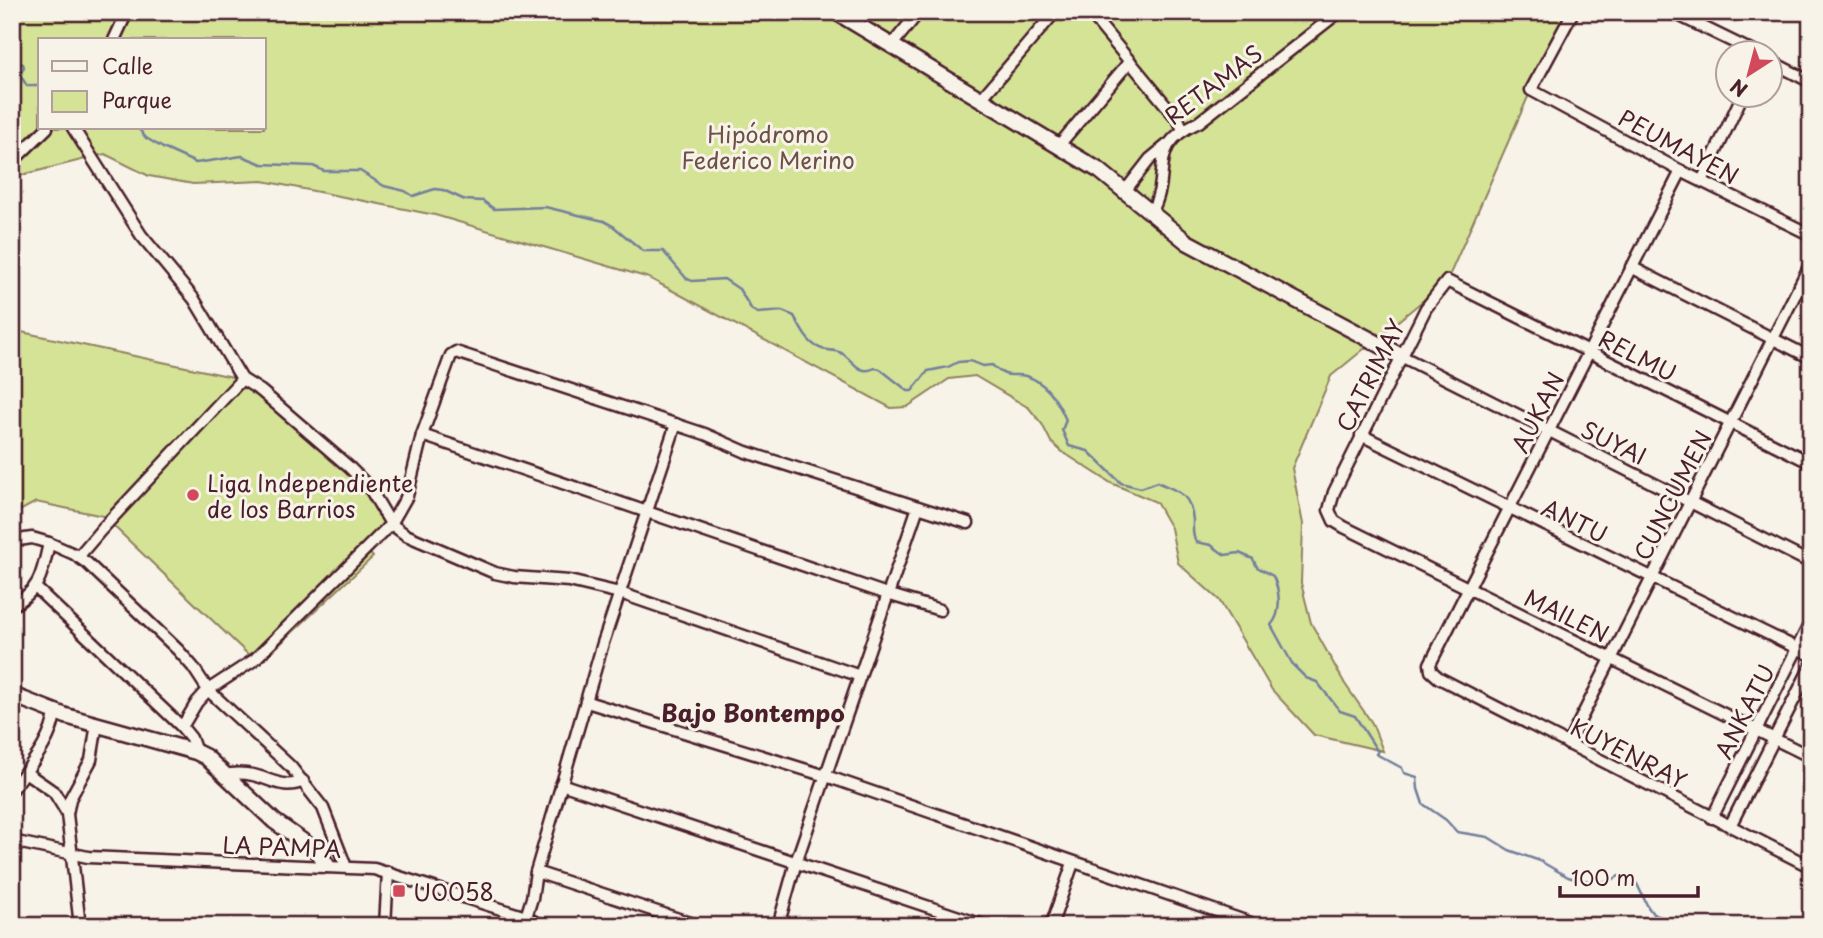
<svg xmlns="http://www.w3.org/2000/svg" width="1823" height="938" font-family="'Playpen Sans',sans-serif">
	<rect width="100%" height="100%" fill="#f7f3e8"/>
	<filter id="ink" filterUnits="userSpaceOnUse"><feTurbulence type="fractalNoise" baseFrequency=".0143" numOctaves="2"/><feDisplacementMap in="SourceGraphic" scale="14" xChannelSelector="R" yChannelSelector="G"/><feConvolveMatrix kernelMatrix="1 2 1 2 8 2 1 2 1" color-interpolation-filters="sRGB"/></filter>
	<g filter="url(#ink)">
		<g fill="#d5e396" stroke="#908160" stroke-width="2" fill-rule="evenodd">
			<path d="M12,12H1573L1531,90L1447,281L1331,376L1292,468L1303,524L1301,583L1311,623L1345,684L1372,723L1383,751L1314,735L1272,690L1219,600L1178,563L1171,528L1156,502L1111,483L1061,451L1051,442L1042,424L1029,408L975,376L949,379L907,407L891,408L649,278L435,215L263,181L193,184L149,176L105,154L22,175L12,182ZM40,40H264V128H40Z"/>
			<polygon points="12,330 242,379 349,467 391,524 366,549 373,557 261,662 257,657 254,660 103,516 36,502 12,515"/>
		</g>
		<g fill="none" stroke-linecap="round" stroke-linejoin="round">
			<g stroke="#737e9d" stroke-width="2.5">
				<polyline points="12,61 23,64 24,67 20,75 27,86 40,86"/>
				<path d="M138,128L146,138L163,148L196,163L242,156L262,164L313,166L324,171H360L384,186L405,191L413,196L435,189L443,190L465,200L483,201L494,209L545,207L604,221L613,226L643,251H663L686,278L692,281L724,279L739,289L752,310L758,313L782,311L794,316C801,328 807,344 822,349C828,351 837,349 843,354C853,361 860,376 875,368L880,369L908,391H912L928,371L948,367L958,362L970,361L983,366L992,365C1009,381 1011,372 1026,376C1046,382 1058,401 1066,420L1062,430L1069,446L1088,451L1121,483L1141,488L1157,482C1178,492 1190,492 1193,520C1193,528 1192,536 1196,542L1211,545L1225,555L1239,553L1253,559L1257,567L1273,576C1280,591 1282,613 1271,625L1293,665L1306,678L1317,682L1340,711L1355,716L1378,752L1376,754L1402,768L1404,773L1417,777L1418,789L1423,804L1446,820L1457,832L1488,837L1509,850L1540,861L1568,877L1579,880L1608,882L1619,876L1629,877L1637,884L1648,907L1653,914L1673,922L1675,926"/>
			</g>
			<defs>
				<g id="street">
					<polyline points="1089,12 1179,121 1183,130"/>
					<polyline points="1573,12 1531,90 1681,171 1811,235"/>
					<polyline points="1672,12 1754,52"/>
					<polyline points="114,40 127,12"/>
					<polyline points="891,46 919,12"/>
					<polyline points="1770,61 1811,82"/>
					<polyline points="981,99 1055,12"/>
					<polyline points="73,128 141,235 194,299 242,379 261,391 349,467 369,487 391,524 406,535 495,573 514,577 569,581 620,593 860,676"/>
					<polyline points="1059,145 1130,61"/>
					<polyline points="12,162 47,128"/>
					<polyline points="1681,171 1430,664 1431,671 1439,678 1811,867"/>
					<polyline points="1702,181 1743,94"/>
					<polyline points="1125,191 1150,159 1167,145"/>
					<path d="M1151,213C1174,172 1144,147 1199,122L1339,12"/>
					<polyline points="1631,267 1811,358"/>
					<polyline points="1401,356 1811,563"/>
					<polyline points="422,435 887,594 940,610"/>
					<polyline points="1361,435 1811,655"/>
					<polyline points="1811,463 1447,281 1426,308 1334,492 1329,510 1334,521 1344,527 1811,757"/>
					<polyline points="12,541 32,538 49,543 74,554 87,563 178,650 193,667 208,690 291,767 323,808 346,867"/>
					<polyline points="78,557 101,530 242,379"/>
					<polyline points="36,588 182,727 191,738 196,752"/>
					<path d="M12,606C41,589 42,574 49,543"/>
					<polyline points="587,702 826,776 1251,923 1250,926"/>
					<polyline points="182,727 197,702 208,690 254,660 391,524 407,496 422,435 451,355 456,352 705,434 746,452 968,523"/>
					<polyline points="1568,744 1811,263"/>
					<polyline points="25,772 54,792 67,813"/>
					<path d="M224,775C234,773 244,773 253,775C271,779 285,790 303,781"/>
					<polyline points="561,784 986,926"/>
					<path d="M12,790C29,766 52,742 55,712"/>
					<polyline points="1712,818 1811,621"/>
					<polyline points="1730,826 1811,666"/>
					<polyline points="12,841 88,857 374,869 526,917 542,926"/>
					<polyline points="536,872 700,926"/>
					<polyline points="526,917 532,898 536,872 603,643 676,424"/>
					<polyline points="80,926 67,814 70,799 91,760 97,724"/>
					<polyline points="385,926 388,872"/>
					<polyline points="778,926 796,862 918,507"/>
					<polyline points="1051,926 1073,863"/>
				</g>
				<g id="secondary">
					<polyline points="836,12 1100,171 1187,242 1401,356"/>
					<polyline points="12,695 66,716 196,752 206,757 274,821 318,852 327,865"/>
				</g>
			</defs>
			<use href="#street" stroke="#4a1f2b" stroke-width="15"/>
			<use href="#secondary" stroke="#4a1f2b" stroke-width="19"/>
			<use href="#street" stroke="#f7f3e8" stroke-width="10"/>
			<use href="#secondary" stroke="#f7f3e8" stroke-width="14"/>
		</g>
	</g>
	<g fill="#d1495b" stroke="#f7f3e8" stroke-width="2.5">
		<circle cx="193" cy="495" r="7"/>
		<rect x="392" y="884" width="14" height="14" rx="3.5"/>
	</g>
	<g text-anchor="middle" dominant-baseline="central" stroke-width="6" stroke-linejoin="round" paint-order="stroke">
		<g font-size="23" fill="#4a1f2b" stroke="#f7f3e8">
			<text transform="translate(1213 84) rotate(-37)">RETAMAS</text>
			<text transform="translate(1679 146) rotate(28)">PEUMAYEN</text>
			<text transform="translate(1638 355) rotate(27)">RELMU</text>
			<text transform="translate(1370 375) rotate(-63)">CATRIMAY</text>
			<text transform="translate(1537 412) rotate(-63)">AUKAN</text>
			<text transform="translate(1614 442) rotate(26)">SUYAI</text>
			<text transform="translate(1672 495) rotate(-63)">CUNCUMEN</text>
			<text transform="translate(1575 520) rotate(26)">ANTU</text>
			<text transform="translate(1567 615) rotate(26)">MAILEN</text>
			<text transform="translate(1744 711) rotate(-63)">ANKATU</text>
			<text transform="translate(1629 753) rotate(27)">KUYENRAY</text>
			<text transform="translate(282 846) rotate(2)">LA PAMPA</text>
		</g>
		<g font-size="23" fill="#6d5046" stroke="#f7f3e8">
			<text x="768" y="133">Hipódromo<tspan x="768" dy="26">Federico Merino</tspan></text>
		</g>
		<g font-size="23" fill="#4a1f2b" stroke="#f7f3e8" text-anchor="start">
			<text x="207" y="482">Liga Independiente<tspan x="207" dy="26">de los Barrios</tspan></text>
			<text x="413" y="891">U0058</text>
		</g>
		<g font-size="24" font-weight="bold" fill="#4a1f2b" stroke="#f7f3e8">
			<text x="753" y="712">Bajo Bontempo</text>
		</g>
	</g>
	<rect width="1823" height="938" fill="none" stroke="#f7f3e8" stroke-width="42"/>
	<rect x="21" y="21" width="1781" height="896" fill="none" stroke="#4a1f2b" stroke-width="2.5" filter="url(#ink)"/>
	<rect x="38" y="38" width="228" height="91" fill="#f7f3e8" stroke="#b29e9c" stroke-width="2"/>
	<rect x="52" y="61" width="35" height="10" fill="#f7f3e8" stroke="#b29e9c" stroke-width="2"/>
	<text x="102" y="74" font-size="21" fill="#4a1f2b">Calle</text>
	<rect x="52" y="91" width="35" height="21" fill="#d5e396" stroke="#b29e9c" stroke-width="2"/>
	<text x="102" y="108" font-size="21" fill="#4a1f2b">Parque</text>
	<g transform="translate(1749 74) rotate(216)"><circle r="33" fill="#f7f3e8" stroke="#b29e9c" stroke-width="2"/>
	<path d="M0-5L12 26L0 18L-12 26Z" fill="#d1495b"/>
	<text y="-10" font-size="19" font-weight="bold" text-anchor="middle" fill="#4a1f2b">N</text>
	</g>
	<path d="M1560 886v10h138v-10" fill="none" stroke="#4a1f2b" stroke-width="3.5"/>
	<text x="1571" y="886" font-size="21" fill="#4a1f2b" stroke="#f7f3e8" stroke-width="5" paint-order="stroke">100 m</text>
</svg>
